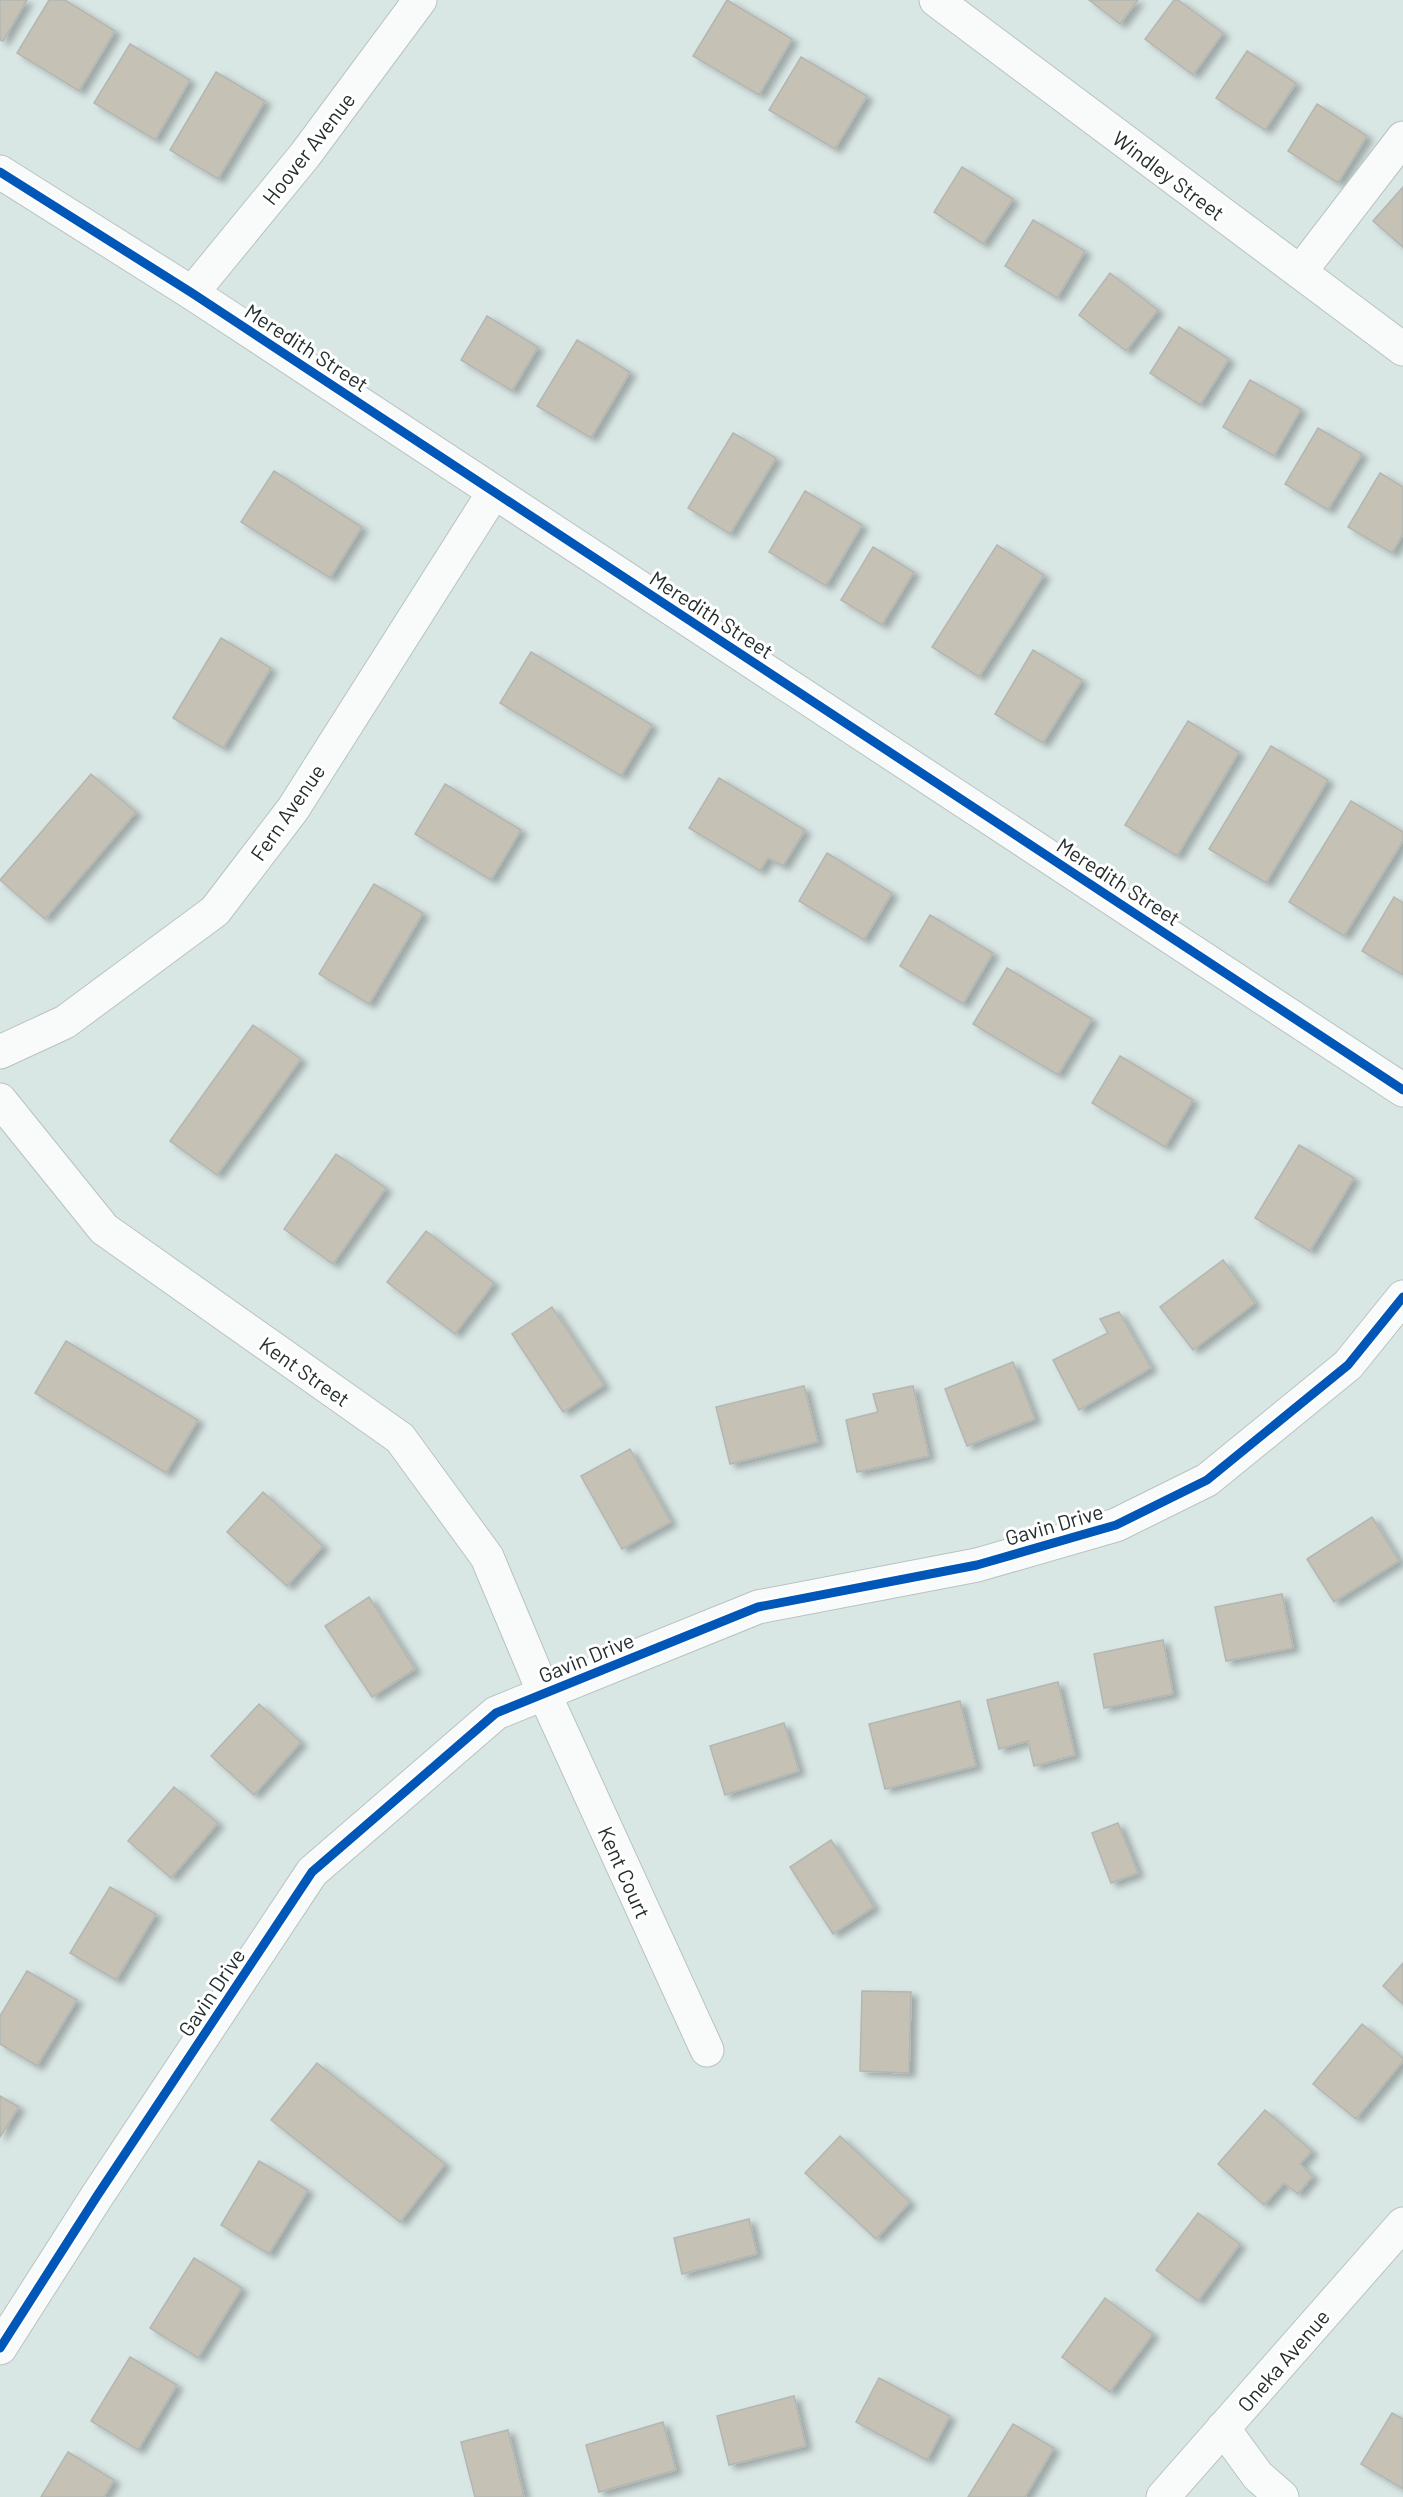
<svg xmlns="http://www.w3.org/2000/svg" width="1403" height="2497" font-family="Barlow,sans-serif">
	<defs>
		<filter id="shadow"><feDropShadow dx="6" dy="4" stdDeviation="3" flood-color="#0004"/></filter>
	</defs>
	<rect width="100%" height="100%" fill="#d8e6e4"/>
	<g fill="#c5c2b5" stroke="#b3b6b2" stroke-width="1.5" filter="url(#shadow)">
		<polygon points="0,0 27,0 3,41 0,40"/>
		<polygon points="49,0 65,0 115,31 79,91 17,53"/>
		<polygon points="727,0 792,39 759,95 693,56"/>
		<polygon points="1089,0 1138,0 1120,24"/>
		<polygon points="1174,0 1178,0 1223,33 1193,75 1145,39"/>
		<polygon points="130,44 190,80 155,140 94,103"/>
		<polygon points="1247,51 1296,83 1265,130 1216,98"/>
		<polygon points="801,57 867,96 835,149 769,110"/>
		<polygon points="216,72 265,101 218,179 170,150"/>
		<polygon points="1317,104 1367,136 1338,183 1288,151"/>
		<polygon points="962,167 1013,199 983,244 934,212"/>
		<polygon points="1403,187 1403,247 1373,221"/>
		<polygon points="1033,220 1085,251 1057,298 1005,266"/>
		<polygon points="1110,273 1158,310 1126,351 1079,315"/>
		<polygon points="487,316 538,347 512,391 461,360"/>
		<polygon points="1179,327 1229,359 1200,405 1150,373"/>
		<polygon points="577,340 630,372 591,438 537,406"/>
		<polygon points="1250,380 1301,409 1274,456 1223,427"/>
		<polygon points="1318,428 1362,454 1328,510 1285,484"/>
		<polygon points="733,433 776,458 730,534 688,508"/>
		<polygon points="274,471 362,527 330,578 241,522"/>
		<polygon points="1380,473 1403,487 1403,534 1392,553 1348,527"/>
		<polygon points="805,491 862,525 826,586 769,552"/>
		<polygon points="997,545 1044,575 979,677 932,647"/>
		<polygon points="873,547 914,572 882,625 841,600"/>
		<polygon points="221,638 271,668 223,748 173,718"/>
		<polygon points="1033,650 1082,680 1043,743 995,714"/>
		<polygon points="531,652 652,725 621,776 500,703"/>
		<polygon points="1188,721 1239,752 1177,856 1125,825"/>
		<polygon points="1271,746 1328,780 1266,883 1209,849"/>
		<polygon points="91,774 136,812 45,919 0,880"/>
		<polygon points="719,778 805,830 783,866 768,858 760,871 689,828"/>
		<polygon points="445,784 521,830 491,880 415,834"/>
		<polygon points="1351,801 1403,832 1403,841 1344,936 1289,902"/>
		<polygon points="827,853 892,893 864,940 799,901"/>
		<polygon points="374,884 423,913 369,1004 319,974"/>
		<polygon points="1394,897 1403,903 1403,975 1362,951"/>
		<polygon points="930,915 993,953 963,1004 900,966"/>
		<polygon points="1007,968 1092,1019 1058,1075 973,1024"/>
		<polygon points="253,1025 301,1059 217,1175 170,1141"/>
		<polygon points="1120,1056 1193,1100 1165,1147 1092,1103"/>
		<polygon points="1299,1145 1354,1178 1310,1251 1255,1218"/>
		<polygon points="336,1154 386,1188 333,1264 284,1229"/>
		<polygon points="426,1231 494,1283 455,1334 387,1282"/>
		<polygon points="1223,1260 1255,1303 1193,1350 1160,1307"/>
		<polygon points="552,1307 604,1385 563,1412 512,1334"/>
		<polygon points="1119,1312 1151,1368 1079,1410 1053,1360 1108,1333 1100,1319"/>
		<polygon points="66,1341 198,1420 166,1473 35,1393"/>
		<polygon points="1013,1362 1035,1419 967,1446 945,1389"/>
		<polygon points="804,1386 818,1442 730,1464 716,1407"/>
		<polygon points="913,1386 929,1456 857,1472 846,1420 878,1412 873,1394"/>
		<polygon points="630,1449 671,1522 622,1549 581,1476"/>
		<polygon points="263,1492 323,1546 287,1586 227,1532"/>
		<polygon points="1372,1517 1399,1561 1334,1602 1307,1559"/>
		<polygon points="1282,1594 1293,1648 1226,1661 1215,1607"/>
		<polygon points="369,1597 415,1669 372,1697 325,1626"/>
		<polygon points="1163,1640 1173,1694 1104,1708 1094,1654"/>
		<polygon points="1058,1682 1075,1755 1034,1766 1028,1741 999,1749 987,1700"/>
		<polygon points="960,1701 976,1766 885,1789 869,1724"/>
		<polygon points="259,1704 301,1742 254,1795 211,1756"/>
		<polygon points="784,1723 799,1771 725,1795 710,1746"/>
		<polygon points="174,1787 218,1823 171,1878 128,1841"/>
		<polygon points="1118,1823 1138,1873 1111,1883 1092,1833"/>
		<polygon points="831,1840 874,1907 833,1934 790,1867"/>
		<polygon points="110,1887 156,1914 116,1980 70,1953"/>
		<polygon points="1403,1963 1403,2004 1383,1986"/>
		<polygon points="27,1971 77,2000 37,2066 0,2044 0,2016"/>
		<polygon points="862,1991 911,1992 909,2073 860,2071"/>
		<polygon points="1362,2024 1403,2058 1403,2061 1356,2119 1313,2084"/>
		<polygon points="317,2063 445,2164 400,2222 271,2120"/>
		<polygon points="0,2096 19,2107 0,2137"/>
		<polygon points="1265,2110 1312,2151 1300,2164 1313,2176 1298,2194 1284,2183 1264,2205 1218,2164"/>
		<polygon points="840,2136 910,2202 876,2239 805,2173"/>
		<polygon points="259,2161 308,2190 269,2254 221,2225"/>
		<polygon points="1198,2213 1240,2244 1198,2301 1156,2270"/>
		<polygon points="749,2219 757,2254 682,2274 674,2238"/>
		<polygon points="194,2258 242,2288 198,2358 150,2328"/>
		<polygon points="1105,2298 1153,2334 1110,2392 1062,2357"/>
		<polygon points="130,2357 177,2385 138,2450 91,2421"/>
		<polygon points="879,2378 950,2416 927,2460 856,2422"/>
		<polygon points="794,2396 806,2446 729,2465 717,2416"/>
		<polygon points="1392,2413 1403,2419 1403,2489 1361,2464"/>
		<polygon points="663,2422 676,2470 599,2492 586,2445"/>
		<polygon points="1013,2424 1054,2448 1025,2497 968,2497"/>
		<polygon points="508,2430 524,2497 475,2497 461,2442"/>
		<polygon points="68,2452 114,2480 104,2497 41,2497"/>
	</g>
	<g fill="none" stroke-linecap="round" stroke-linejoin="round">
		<defs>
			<g id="minor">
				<polyline points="936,0 1403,349"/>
				<polyline points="0,172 192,293 1403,1090"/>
				<polyline points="1300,272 1403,138"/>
				<polyline points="192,293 305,155 420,0"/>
				<polyline points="0,1052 65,1022 215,911 293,809 494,492"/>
				<polyline points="0,1100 104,1229 400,1438 487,1557 544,1693 707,2050"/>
				<polyline points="0,2348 97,2196 312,1872 496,1713 758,1607 977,1565 1116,1525 1207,1480 1348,1365 1403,1297"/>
				<polyline points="1223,2428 1258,2476 1282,2497"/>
				<polyline points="1163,2497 1403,2224"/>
			</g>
		</defs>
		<use href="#minor" stroke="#b8c3c2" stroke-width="35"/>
		<use href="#minor" stroke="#f9fbfb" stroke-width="33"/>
		<defs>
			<g id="cycleway">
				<polyline points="0,172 192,293 1403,1090"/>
				<polyline points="0,2348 97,2196 312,1872 496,1713 758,1607 977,1565 1116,1525 1207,1480 1348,1365 1403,1297"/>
			</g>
		</defs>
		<use href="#cycleway" stroke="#fff" stroke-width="13"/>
		<use href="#cycleway" stroke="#0057b8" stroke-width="9"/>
	</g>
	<g text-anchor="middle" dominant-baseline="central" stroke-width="6" stroke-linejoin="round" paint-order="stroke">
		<g font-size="21" fill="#242e2d" stroke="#fff">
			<text transform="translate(308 148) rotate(-52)">Hoover Avenue</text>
			<text transform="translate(1169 175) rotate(37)">Windley Street</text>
			<text transform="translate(307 347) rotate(33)">Meredith Street</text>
			<text transform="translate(712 614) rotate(33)">Meredith Street</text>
			<text transform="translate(287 812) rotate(-55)">Fern Avenue</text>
			<text transform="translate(1119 881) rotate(33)">Meredith Street</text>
			<text transform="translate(305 1371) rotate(35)">Kent Street</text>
			<text transform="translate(1054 1524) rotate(-16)">Gavin Drive</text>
			<text transform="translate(586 1657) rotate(-22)">Gavin Drive</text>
			<text transform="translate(625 1872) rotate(66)">Kent Court</text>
			<text transform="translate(211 1992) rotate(-56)">Gavin Drive</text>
			<text transform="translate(1283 2360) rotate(-49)">Oneka Avenue</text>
		</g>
	</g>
</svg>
